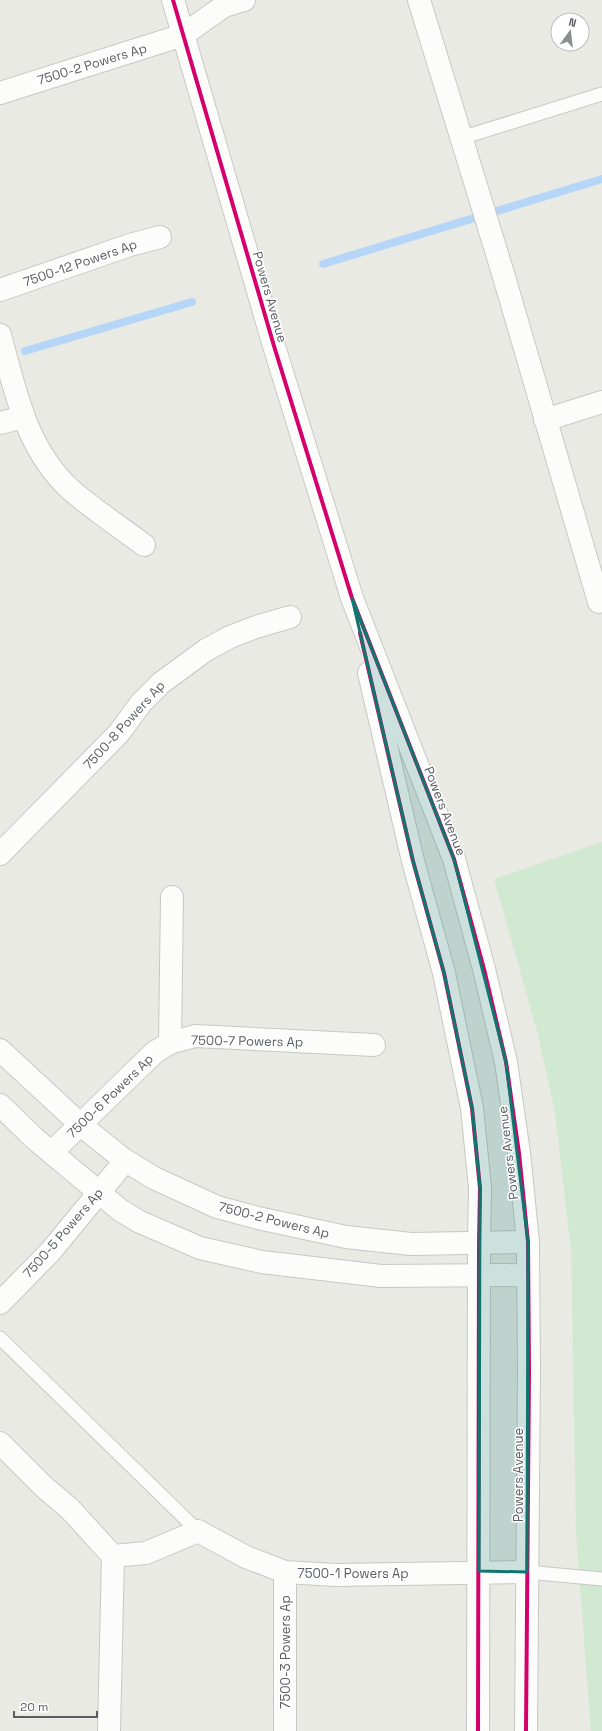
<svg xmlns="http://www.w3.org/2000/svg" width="602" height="1731" font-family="'Space Grotesk',sans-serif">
	<rect width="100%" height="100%" fill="#eaeae5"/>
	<polygon fill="#d1e8d1" points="602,842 602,1731 591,1731 576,1533 571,1251 555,1113 538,1035 494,879"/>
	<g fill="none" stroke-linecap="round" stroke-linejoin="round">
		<g stroke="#b6d6f7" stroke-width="8">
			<polyline points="323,264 602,179"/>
			<polyline points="25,351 192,302"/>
		</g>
		<defs>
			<g id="service">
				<polyline points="461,138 602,94"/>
				<polyline points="0,1338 198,1531"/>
				<polyline points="527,1572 602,1579"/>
			</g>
			<g id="minor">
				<polyline points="419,0 502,270 599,602"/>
				<polyline points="0,93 183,35 224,6 244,0"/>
				<polyline points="0,290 130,245 160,237"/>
				<path d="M0,335C15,390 26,449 71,490C94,510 120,527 144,545"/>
				<polyline points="545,420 602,402"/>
				<polyline points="0,423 23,417"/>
				<polyline points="0,854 119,733 141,703 161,683 206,650 230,637 256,627 290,617"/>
				<polyline points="170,1043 172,897"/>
				<polyline points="0,1050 81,1125 123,1159 154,1178 217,1207 258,1218 346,1237 411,1244 528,1242"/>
				<polyline points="0,1105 34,1138 120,1210 140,1222 200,1248 262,1262 381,1276 528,1275"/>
				<polyline points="52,1152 155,1052 170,1043 195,1036 374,1045"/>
				<polyline points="0,1303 50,1252 125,1161"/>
				<polyline points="0,1443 44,1487 69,1508 113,1556 146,1553 198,1531 246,1557 285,1572 336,1575 527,1572"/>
				<polyline points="285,1572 285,1731"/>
				<polyline points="109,1731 113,1556"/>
			</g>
			<g id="tertiary">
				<polyline points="173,0 274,346 352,598 454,859 484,969 506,1062 519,1153 528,1242 529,1372 526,1731"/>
				<polyline points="369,673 413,861 444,973 472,1108 480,1188 479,1244 478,1731"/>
			</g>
		</defs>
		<use href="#service" stroke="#c7c7c5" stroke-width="15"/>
		<use href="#minor" stroke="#c7c7c5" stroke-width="24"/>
		<use href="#tertiary" stroke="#c7c7c5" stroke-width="24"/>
		<use href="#service" stroke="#fcfcfb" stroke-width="13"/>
		<use href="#minor" stroke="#fcfcfb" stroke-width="22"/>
		<use href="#tertiary" stroke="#fcfcfb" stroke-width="22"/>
		<defs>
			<g id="cycleway">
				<polyline points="173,0 274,346 352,598 454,859 484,969 506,1062 519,1153 528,1242 529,1372 526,1731"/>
				<polyline points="360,633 413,861 444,973 472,1108 480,1188 479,1244 478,1731"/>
			</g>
		</defs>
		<use href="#cycleway" stroke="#fff" stroke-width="6"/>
		<use href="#cycleway" stroke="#d6006c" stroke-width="4"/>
	</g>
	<path fill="#0f766e" fill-opacity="0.2" stroke="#0f766e" stroke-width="3" stroke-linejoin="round" d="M352,598L454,859L506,1062L528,1242L527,1572L479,1571L480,1188L472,1108L444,973L413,861Z"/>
	<g text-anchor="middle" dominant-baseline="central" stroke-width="3" stroke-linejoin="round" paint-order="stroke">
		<g font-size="13" fill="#5a5d63" stroke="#fff">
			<text transform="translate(92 64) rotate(-17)">7500-2 Powers Ap</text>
			<text transform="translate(80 263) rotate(-19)">7500-12 Powers Ap</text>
			<text transform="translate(270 297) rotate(74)">Powers Avenue</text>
			<text transform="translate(124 725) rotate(-48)">7500-8 Powers Ap</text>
			<text transform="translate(445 811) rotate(69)">Powers Avenue</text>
			<text transform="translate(247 1041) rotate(1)">7500-7 Powers Ap</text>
			<text transform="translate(110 1096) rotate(-44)">7500-6 Powers Ap</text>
			<text transform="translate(508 1153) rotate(-97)">Powers Avenue</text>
			<text transform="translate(274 1220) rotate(14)">7500-2 Powers Ap</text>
			<text transform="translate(63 1233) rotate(-49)">7500-5 Powers Ap</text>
			<text transform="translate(518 1475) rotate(-90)">Powers Avenue</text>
			<text x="353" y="1573">7500-1 Powers Ap</text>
			<text transform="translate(285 1652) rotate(-90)">7500-3 Powers Ap</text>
		</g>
	</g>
	<g transform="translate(570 32) rotate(15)"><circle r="19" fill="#ffffff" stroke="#bdbec1"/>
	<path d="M0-3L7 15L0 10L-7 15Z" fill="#8c8e90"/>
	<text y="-6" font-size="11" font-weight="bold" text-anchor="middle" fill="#5a5d63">N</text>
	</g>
	<path d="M14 1711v6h83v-6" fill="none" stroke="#5a5d63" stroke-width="2"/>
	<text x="20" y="1711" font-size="12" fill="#5a5d63" stroke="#ffffff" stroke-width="3" paint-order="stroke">20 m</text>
</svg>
